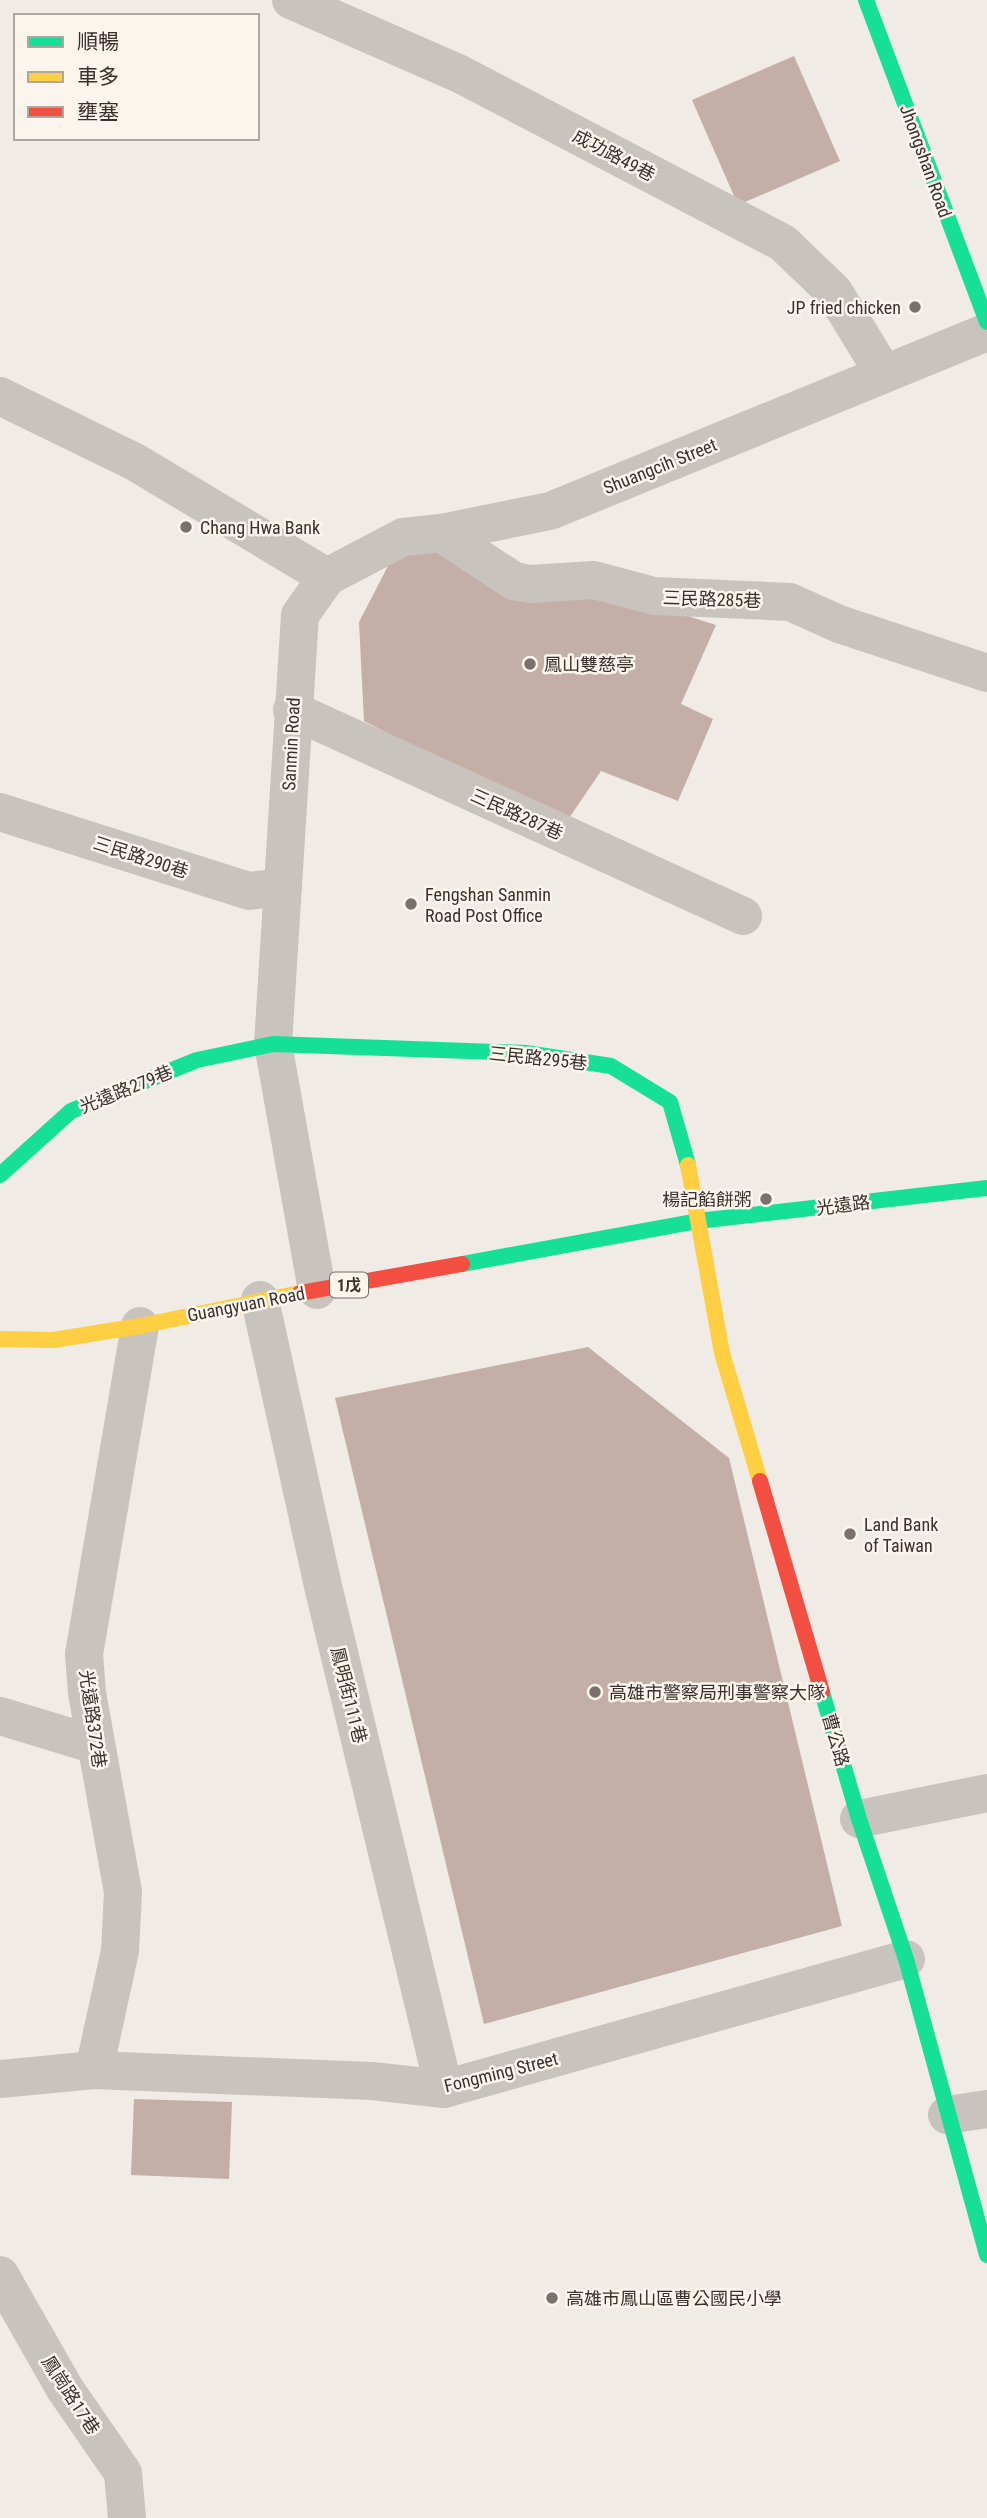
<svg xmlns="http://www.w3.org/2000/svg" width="987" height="2518" font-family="'Roboto Condensed','Noto Sans TC',sans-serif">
	<rect width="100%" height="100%" fill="#f0ebe5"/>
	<g fill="#c3afa7">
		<polygon points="794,56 840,161 738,205 692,100"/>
		<polygon points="403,537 573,580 716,625 681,704 713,719 678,801 601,771 565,824 364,721 359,622"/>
		<polygon points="588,1347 729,1458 842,1926 484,2024 335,1398"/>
		<polygon points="134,2099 232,2102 229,2179 131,2175"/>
	</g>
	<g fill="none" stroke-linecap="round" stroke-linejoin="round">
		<g stroke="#c9c3be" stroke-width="38">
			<polyline points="291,0 460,74 783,243 834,292 884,374"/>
			<polyline points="0,396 135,462 327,577"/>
			<polyline points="441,533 514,581 530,584 594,580 654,596 790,602 839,624 987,673"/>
			<polyline points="292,710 743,916"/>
			<polyline points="0,812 249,891 283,887"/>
			<polyline points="317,1290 273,1044 300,615 327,577 403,537 441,533 550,511 987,332"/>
			<polyline points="260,1300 323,1586 444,2089"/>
			<polyline points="0,1716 96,1745"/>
			<polyline points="859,1819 987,1793"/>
			<polyline points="94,2070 120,1951 123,1892 87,1693 84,1654 140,1326"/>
			<polyline points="0,2079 94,2070 372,2081 444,2089 906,1959"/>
			<polyline points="947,2115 987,2109"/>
			<polyline points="0,2275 65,2389 123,2473 127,2518"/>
		</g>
		<g stroke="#16e098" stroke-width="16">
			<polyline points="866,0 987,322"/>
			<polyline points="0,1175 71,1111 197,1060 273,1044 526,1053 611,1066 670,1102 688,1165"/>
			<polyline points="462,1264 698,1221 987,1188"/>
			<polyline points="822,1692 859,1819 906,1959 987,2255"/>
		</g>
		<g stroke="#ffcf43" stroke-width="16">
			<polyline points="688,1165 722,1353 760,1481"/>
			<polyline points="0,1339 53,1340 140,1326 300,1293"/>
		</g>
		<g stroke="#f24e42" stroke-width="16">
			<polyline points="300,1293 462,1264"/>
			<polyline points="760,1481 822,1692"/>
		</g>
	</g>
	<g fill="#7a716c" stroke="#fbf5ee" stroke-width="2.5">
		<circle cx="915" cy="307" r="7"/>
		<circle cx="186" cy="527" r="7"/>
		<circle cx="530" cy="664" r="7"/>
		<circle cx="411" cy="904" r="7"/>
		<circle cx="766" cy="1199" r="7"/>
		<circle cx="850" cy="1534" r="7"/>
		<circle cx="595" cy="1692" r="7"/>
		<circle cx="552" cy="2298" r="7"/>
	</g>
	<g text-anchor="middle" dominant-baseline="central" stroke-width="5" stroke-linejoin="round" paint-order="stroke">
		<rect fill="#fbf5ee" stroke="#756b66" stroke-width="2" x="330" y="1272.5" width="38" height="25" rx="5"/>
		<g font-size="16" font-weight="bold" fill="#3b302b">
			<text x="349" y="1285">1戊</text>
		</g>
		<g font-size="18" fill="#3b302b" stroke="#fbf5ee">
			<text transform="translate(614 155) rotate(28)">成功路49巷</text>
			<text transform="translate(926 161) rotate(70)">Jhongshan Road</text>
			<text transform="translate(660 466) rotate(-22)">Shuangcih Street</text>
			<text transform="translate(712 599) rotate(2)">三民路285巷</text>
			<text transform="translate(291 744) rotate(-87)">Sanmin Road</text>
			<text transform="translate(517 814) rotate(24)">三民路287巷</text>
			<text transform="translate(141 857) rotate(18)">三民路290巷</text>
			<text transform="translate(538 1058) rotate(6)">三民路295巷</text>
			<text transform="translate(126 1089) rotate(-22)">光遠路279巷</text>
			<text transform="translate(843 1205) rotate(-7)">光遠路</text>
			<text transform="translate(246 1304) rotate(-11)">Guangyuan Road</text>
			<text transform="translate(349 1695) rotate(76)">鳳明街111巷</text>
			<text transform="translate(93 1719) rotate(82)">光遠路372巷</text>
			<text transform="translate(836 1740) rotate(74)">曹公路</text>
			<text transform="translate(501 2072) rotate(-14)">Fongming Street</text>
			<text transform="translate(71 2395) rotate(57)">鳳崗路17巷</text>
		</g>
		<g font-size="18" fill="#3b302b" stroke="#fbf5ee" text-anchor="start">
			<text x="901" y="307" text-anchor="end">JP fried chicken</text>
			<text x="200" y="527">Chang Hwa Bank</text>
			<text x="544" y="664">鳳山雙慈亭</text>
			<text x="425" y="894">Fengshan Sanmin<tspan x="425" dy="21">Road Post Office</tspan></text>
			<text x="752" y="1199" text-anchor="end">楊記餡餅粥</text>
			<text x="864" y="1524">Land Bank<tspan x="864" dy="21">of Taiwan</tspan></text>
			<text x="609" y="1692">高雄市警察局刑事警察大隊</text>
			<text x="566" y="2298">高雄市鳳山區曹公國民小學</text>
		</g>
	</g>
	<rect x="14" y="14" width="245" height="126" fill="#fbf5ee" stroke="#aea6a0" stroke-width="2"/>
	<rect x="28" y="37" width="35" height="10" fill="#16e098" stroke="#aea6a0" stroke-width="2"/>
	<text x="77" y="49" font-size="21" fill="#3b302b">順暢</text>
	<rect x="28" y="72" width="35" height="10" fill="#ffcf43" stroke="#aea6a0" stroke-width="2"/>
	<text x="77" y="84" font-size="21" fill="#3b302b">車多</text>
	<rect x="28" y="107" width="35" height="10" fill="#f24e42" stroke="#aea6a0" stroke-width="2"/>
	<text x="77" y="119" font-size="21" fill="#3b302b">壅塞</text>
</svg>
